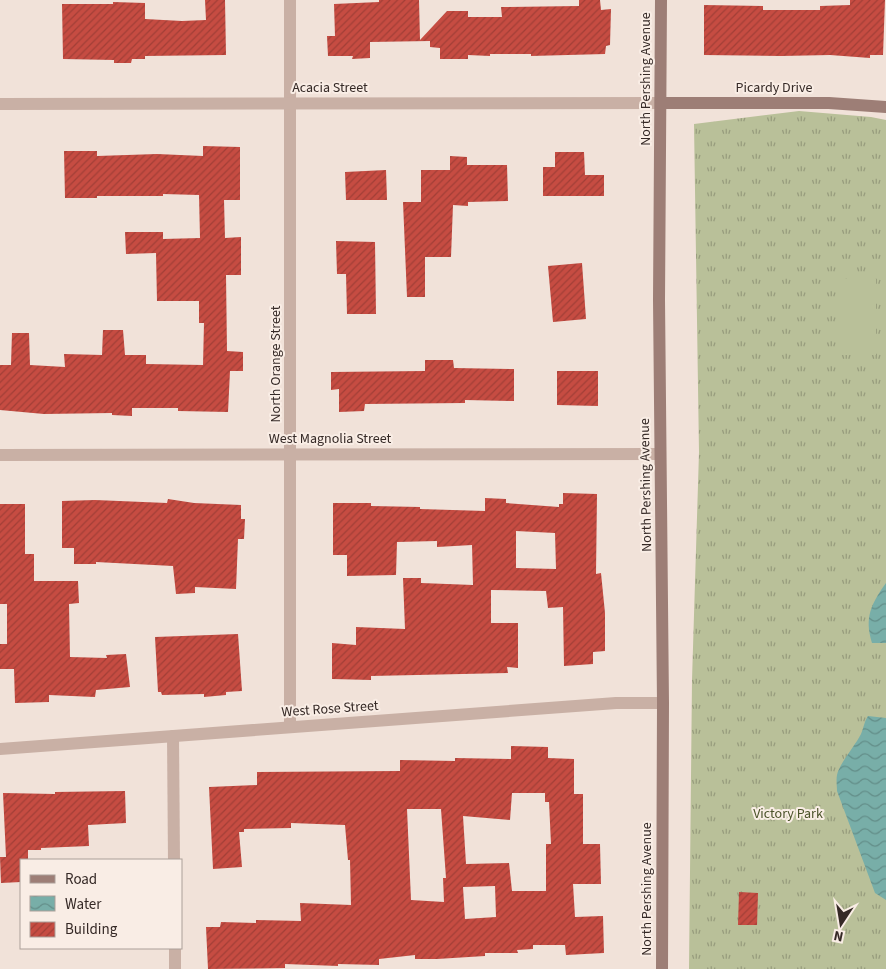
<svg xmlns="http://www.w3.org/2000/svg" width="886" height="969" font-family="'Source Sans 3',sans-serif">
	<defs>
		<pattern id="grass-tufts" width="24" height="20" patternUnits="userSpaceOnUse" patternTransform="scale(1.25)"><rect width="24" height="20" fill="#b9c099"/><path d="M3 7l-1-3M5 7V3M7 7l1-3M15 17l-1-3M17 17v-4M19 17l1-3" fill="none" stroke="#979c7d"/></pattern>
		<pattern id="water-waves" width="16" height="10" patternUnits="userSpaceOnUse" patternTransform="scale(1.25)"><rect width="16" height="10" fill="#78aea8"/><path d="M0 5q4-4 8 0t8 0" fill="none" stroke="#638e89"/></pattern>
		<pattern id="building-hatch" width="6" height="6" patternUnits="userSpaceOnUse" patternTransform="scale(1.25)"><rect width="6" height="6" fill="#c64c42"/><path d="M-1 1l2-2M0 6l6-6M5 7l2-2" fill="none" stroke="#a23f37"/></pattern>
	</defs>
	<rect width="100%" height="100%" fill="#f1e2d9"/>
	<polygon fill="url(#grass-tufts)" points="799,111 871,117 886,120 886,969 689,969 692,680 699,452 694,124"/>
	<rect fill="#b9c099" x="841" y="279" width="35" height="76"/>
	<g fill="url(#water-waves)">
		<path d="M886,583V643H872C864,618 871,604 886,583Z"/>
		<path d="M868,716L886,718V900L875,893L837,791C837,786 836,780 837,775C839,764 855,746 861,734C864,727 864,722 868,716Z"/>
	</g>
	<g fill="url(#building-hatch)" fill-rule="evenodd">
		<polygon points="205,0 225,0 226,55 145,56 145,59 132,59 131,63 114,63 114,60 63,59 62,4 113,4 113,2 145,3 145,19 182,21 206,20"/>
		<polygon points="379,0 419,0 420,40 447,11 468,11 468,17 502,17 501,7 579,6 579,0 600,0 601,10 611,9 610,45 606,46 605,54 531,56 531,54 490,54 490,56 468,55 468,59 440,59 440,48 430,47 430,41 370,42 370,58 352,59 353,56 328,56 327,36 335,36 334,4 379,2"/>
		<polygon points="850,0 885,0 883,55 870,55 870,58 830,55 781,56 704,55 704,5 763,6 763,10 820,10 820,6 850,5"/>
		<polygon points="203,146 240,147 240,200 224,200 225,238 241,237 241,275 226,275 227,351 243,352 243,371 230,371 228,412 178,411 178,408 132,408 132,416 112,415 112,413 44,414 0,410 0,365 11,365 12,333 29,333 30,365 65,367 64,354 102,355 103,330 123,330 125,355 146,355 146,364 203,365 204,323 199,323 199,301 157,301 156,253 126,254 125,232 163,232 163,239 200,238 199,195 163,194 163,196 97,196 97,198 65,198 64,151 97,151 97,156 157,154 203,156"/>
		<polygon points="555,152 584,152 585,175 604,175 604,196 543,196 543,167 555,167"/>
		<polygon points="450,156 467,157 467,165 507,165 508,201 468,202 468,206 453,205 451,257 425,257 425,297 407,297 403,202 421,202 421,170 450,170"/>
		<polygon points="386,170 387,200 346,200 345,172"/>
		<polygon points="336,241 375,242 376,314 347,314 346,274 337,274"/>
		<polygon points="582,263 586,319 553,322 548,266"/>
		<polygon points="425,360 453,360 454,368 514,369 514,401 465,400 465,403 365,404 364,411 339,412 339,389 331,390 331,372 425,371"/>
		<polygon points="557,371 598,371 598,406 557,405"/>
		<path d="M563,493L597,494L596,574L601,573L605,613V651L593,652V664L564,666L563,607L548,608L546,591L491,590V623H518V668L507,667L508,673L371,676V680L332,679V643L356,645V627L405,629L403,578H421V583L473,585L472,545L437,547V541L397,542L396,575L347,576V555H333V503H371V506L420,507V509L485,511V498L506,499V503L559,507V504H563ZM516,531L555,533L556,569L516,568Z"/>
		<polygon points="168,499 194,503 241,505 241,519 245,519 244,539 238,539 236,589 195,587 195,593 176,594 173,566 96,562 96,564 74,564 74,548 62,548 62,501 95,500 167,503"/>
		<polygon points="0,504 25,504 25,554 34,554 34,581 78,581 79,603 69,604 70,657 107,658 106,655 126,654 130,687 96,690 95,697 49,695 49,702 15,703 14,669 0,669 0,644 7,644 7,604 0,604"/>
		<polygon points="238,634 242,691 226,692 226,695 204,697 204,694 162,695 161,692 158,692 155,637"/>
		<path d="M511,746L548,747V758L574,759V794H583V844H600L601,884H573L575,917L603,916L604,953L566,955L565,945H533V949L517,950L518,953H485V956L437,959H415V955L379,959V965L338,964V966L285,964V968L208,969L206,927H220L221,922L256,923V920L301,921L300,903L351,905L350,860H348L345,825L291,823V828L244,829V832H239L242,867L213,869L209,787L257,785V772L400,771V760L455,761V758L511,759ZM512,793H545V802H549L551,844H546V891H512L509,863L466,864L463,816L510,820ZM407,809H441L446,878H443L444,902L411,900ZM495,886L496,917L465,919L463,887Z"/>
		<polygon points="125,791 126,823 88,825 89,846 41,848 41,850 28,850 28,860 21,860 21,882 1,883 0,857 6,857 3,793 55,794 55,792"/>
		<polygon points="739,892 758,893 757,925 738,925"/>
	</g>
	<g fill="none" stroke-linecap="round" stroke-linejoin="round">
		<g stroke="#c9b0a5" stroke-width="12">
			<polyline points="290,0 290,727"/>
			<polyline points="0,104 661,103"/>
			<polyline points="0,455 660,454"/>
			<polyline points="173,736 174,860"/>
			<polyline points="0,749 616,703 663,703"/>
			<polyline points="175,948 175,969"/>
		</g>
		<g stroke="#9d7e76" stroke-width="12">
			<polyline points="661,0 659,300 663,703 662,969"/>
			<polyline points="661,103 829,103 886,107"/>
		</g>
	</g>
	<g text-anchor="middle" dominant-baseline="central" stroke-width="4" stroke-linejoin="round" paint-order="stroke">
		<g font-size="14" fill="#352926" stroke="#f9ede5">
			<text transform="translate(646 79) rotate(-90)">North Pershing Avenue</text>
			<text x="330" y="88">Acacia Street</text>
			<text x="774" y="88">Picardy Drive</text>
			<text transform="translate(276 364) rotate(-90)">North Orange Street</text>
			<text x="330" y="439">West Magnolia Street</text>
			<text transform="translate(646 485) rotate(-91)">North Pershing Avenue</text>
			<text transform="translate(330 709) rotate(-4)">West Rose Street</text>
			<text transform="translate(647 889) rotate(-90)">North Pershing Avenue</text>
		</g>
		<g font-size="14" fill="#4b532a" stroke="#f9ede5">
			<text x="788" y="814">Victory Park</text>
		</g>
	</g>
	<rect x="20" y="859" width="162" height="90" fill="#f9ede5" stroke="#ab9f99"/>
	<rect x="30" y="875" width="25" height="8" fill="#9d7e76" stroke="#ab9f99"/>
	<text x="65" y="884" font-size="15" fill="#352926">Road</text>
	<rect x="30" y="896" width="25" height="15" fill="url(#water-waves)" stroke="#ab9f99"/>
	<text x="65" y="909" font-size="15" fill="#352926">Water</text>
	<rect x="30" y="922" width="25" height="15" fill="url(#building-hatch)" stroke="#ab9f99"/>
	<text x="65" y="934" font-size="15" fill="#352926">Building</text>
	<g transform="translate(841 924) rotate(192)" stroke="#f9ede5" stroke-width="4" paint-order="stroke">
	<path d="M0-4L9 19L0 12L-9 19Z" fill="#352926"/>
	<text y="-8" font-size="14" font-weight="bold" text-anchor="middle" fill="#352926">N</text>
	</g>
</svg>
